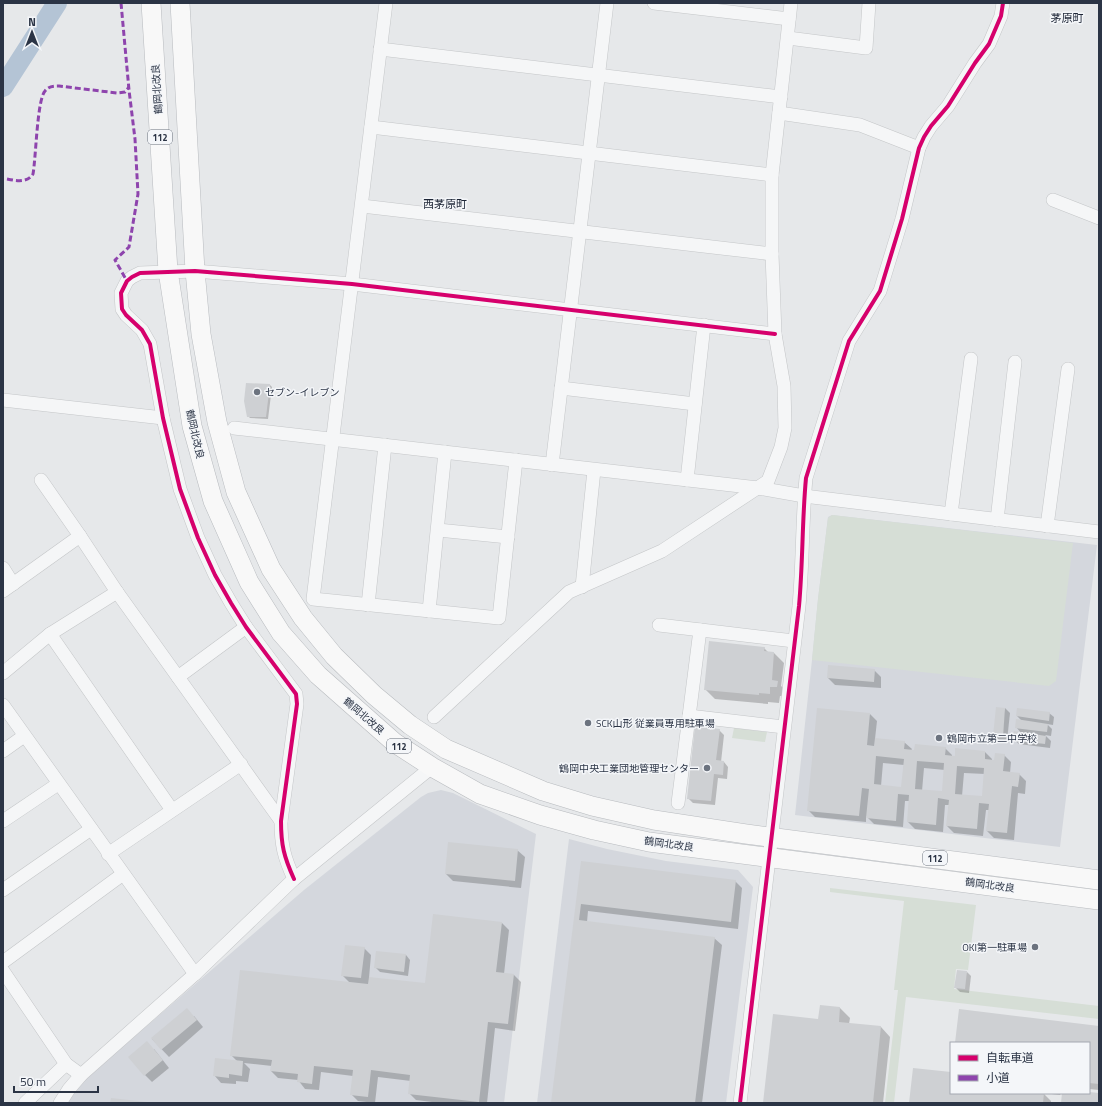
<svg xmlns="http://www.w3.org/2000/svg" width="1102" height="1106" font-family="'Titillium Web','Noto Sans JP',sans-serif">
	<rect width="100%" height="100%" fill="#e6e8ea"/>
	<g fill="#d4d7dd">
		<polygon points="832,515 1097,545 1060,847 795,815 812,660 818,599 828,517"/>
		<polygon points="441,790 453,793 536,834 504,1103 67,1103 74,1091 83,1081 304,890 421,797 428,793"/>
		<polygon points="569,839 607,849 666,861 738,870 753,887 726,1103 537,1103"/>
	</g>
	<g fill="#d6ded6">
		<polygon points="832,515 1073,543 1056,681 1049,686 812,660 818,599 828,518"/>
		<polygon points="734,728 767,732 765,742 732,738"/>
		<polygon points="830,888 976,905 968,970 956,969 954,989 1099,1006 1099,1019 906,997 894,1103 885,1103 898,990 894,990 904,901 830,892"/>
	</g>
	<g fill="#0003" fill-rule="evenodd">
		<polygon points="270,385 272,387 268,419 250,418 248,416"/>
		<polygon points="764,648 769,653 774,653 784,663 781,686 787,691 786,696 780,696 779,703 768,702 768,704 715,699 705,689"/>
		<polygon points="874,670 881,677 881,688 835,685 828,678"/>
		<polygon points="1005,708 1010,713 1007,741 999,740 995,736"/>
		<polygon points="1049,713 1054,717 1053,725 1047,724 1052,729 1051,736 1045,735 1051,741 1050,748 1019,744 1014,740 1021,733 1016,727 1022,721 1017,716"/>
		<path d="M870,714L877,721L875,739L904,742L912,749L911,751L945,748L952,755V756L956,757V749L985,752L992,759V761H995L1004,755L1011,762L1010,773L1019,774L1026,781L1025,794L1018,793L1014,840L994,838L987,831L989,810H986L983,836L954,833L947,826L949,805H945L943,832L915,829L908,822L910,801H905L903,827L874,824L866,816V822L815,817L808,810ZM883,763L904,765L902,788L881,786ZM924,768L945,770L943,792L922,791ZM964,773L985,774L983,797L962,796Z"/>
		<polygon points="719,730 724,735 721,762 724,762 728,767 727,779 718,778 715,805 693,803 688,798"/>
		<polygon points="517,850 525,857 521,888 453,881 446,874"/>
		<polygon points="582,862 735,881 742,888 738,929 588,911 587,922 714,938 722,945 702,1103 552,1103"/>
		<polygon points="502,923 509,930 504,974 514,975 521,982 515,1031 495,1028 487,1103 440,1103 416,1100 409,1093 411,1081 378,1077 375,1103 358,1101 351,1094 353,1076 321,1072 319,1090 305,1089 298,1080 278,1078 271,1071 272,1066 244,1063 250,1069 248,1082 236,1081 236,1084 221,1083 214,1075 238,1062 231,1055 350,983 342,975 364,948 371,955 369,978 426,984"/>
		<polygon points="406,955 410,960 408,976 380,972 375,967"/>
		<polygon points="967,972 971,976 969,993 960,992 955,987"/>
		<polygon points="821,1006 840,1008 850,1018 849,1024 881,1027 890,1037 883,1103 764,1103 819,1020"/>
		<polygon points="194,1016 203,1027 169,1057 152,1039"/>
		<polygon points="1099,1027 1099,1090 1089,1089 1089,1043 956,1043"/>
		<polygon points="154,1049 169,1068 152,1082 145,1075"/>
		<polygon points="951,1073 951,1093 1061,1093 1060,1095 1043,1093 1051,1101 1051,1103 910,1103"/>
	</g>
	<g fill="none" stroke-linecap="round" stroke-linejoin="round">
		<polyline stroke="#b4c4d5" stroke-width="20" points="3,87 57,3"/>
	</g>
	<g fill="#ced0d3" fill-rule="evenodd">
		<polygon points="246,383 270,384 266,417 247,417 244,401"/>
		<polygon points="709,641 765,647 764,651 774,652 772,680 778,681 777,687 770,687 770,694 759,693 759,695 704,690"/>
		<polygon points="828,665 875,669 874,682 827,678"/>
		<polygon points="996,707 1005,708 1003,737 993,736"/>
		<path d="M817,708L870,713L867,745L874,746L875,738L905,741L904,749L914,750L915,744L946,747L945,755L955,756V748L985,751V759L994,760L995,753L1005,754L1003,771L1020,773L1018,787L1012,786L1007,833L986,831L989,804L979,803L977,829L946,826L949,800L938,798L936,825L907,822L909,795L898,794L896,821L866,818L869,789L862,788L859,816L807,811ZM876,756L904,759L901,787L874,784ZM917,761L944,763L942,791L915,789ZM957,766L984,768L982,796L955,794Z"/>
		<polygon points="1017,708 1050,712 1049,721 1016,716"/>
		<polygon points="1016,719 1048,724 1047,732 1015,728"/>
		<polygon points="695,726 720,729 716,760 724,761 723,775 714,774 711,801 687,799"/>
		<polygon points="1014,731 1046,736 1045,744 1013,740"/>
		<polygon points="448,842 518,849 515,881 445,874"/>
		<polygon points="581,861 736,880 731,922 581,904 579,920 715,937 695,1103 551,1103"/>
		<polygon points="433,914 502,922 496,972 514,974 508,1024 488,1022 479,1102 408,1094 410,1075 371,1070 368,1097 350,1095 353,1070 314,1066 312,1084 297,1082 298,1074 270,1071 272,1060 230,1056 240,970 368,984 369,977 425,983"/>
		<polygon points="345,945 365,947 361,978 341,976"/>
		<polygon points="376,951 406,954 404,972 374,968"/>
		<polygon points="957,970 967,971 965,989 954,988"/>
		<polygon points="820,1005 840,1007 839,1022 881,1026 873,1103 763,1103 773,1014 818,1019"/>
		<polygon points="187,1008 197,1020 161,1050 151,1038"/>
		<polygon points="959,1009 1099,1026 1099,1084 1089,1083 1089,1043 955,1043"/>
		<polygon points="147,1041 163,1060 144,1076 128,1057"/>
		<polygon points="215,1058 243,1061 242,1076 229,1074 229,1078 213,1076"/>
		<polygon points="913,1068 951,1072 951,1093 1044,1093 1043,1103 909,1103"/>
		<polygon points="1089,1092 1099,1093 1099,1103 1061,1103 1062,1093 1089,1093"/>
		<polygon points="111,1098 147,1102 147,1103 110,1103"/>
	</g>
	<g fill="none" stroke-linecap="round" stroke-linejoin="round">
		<defs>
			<g id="minor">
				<polyline points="386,3 313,599 499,618 516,460"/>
				<polyline points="654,3 789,19"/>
				<polyline points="788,38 866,48 869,3"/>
				<polyline points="380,49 781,97"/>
				<polyline points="779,113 860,125 919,148"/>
				<polyline points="371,127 772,175"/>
				<polyline points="1053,200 1099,218"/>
				<polyline points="362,206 772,254"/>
				<polyline points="561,388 695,404"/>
				<polyline points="3,400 163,418"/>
				<polyline points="234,428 758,488 804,496 1099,532"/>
				<polyline points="552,465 607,3"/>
				<polyline points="41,480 80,536 117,592 281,821"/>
				<polyline points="687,480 704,325"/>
				<polyline points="951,514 971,359"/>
				<polyline points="997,520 1015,362"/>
				<polyline points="1047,526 1068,369"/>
				<polyline points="438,530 508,537"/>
				<polyline points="3,568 13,584"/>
				<polyline points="582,587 594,470"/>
				<polyline points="3,591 80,536"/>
				<polyline points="368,605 385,445"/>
				<polyline points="429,611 445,452"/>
				<polyline points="659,625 794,641"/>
				<polyline points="50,634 172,810"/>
				<polyline points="3,673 50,634 117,592"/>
				<polyline points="178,677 246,627"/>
				<polyline points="3,705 195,974"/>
				<polyline points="689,716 784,727"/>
				<polyline points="434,717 569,592 662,551 768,481 781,447 785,428 784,386 775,334 772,254 772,175 791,3"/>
				<polyline points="3,751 24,736"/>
				<polyline points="678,803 700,630"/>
				<polyline points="3,821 58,784"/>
				<polyline points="108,854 241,764"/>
				<path d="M294,879C284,857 281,845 281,821L297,704L296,694L246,627L231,603L215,575L198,538L180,489L163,418L150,344L142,330L126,315L122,309L121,293L127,281L132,277L140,273L195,271L352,284L775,334"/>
				<polyline points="3,890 91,829"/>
				<polyline points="3,962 123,874"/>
				<polyline points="3,971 66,1064 81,1075"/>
				<polyline points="25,1103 66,1064"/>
				<polyline points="60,1103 69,1089 81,1075 195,974 294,879 432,767"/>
				<path d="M740,1103L799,606C803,563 802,520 806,478L849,341L880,291L902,219L919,148L924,137L931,126L948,106L975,63L989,44L1001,16L1003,3"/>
			</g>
			<g id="highway">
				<polyline points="151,3 168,271 192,426 213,501 249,582 281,633 318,675 395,743 432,767 480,794 540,815 594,830 649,842 1099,900"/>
				<polyline points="180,3 195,271 201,334 217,422 236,492 271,569 303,618 334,656 374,695 410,725 446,749 543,791 592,806 654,820 746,834 1099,880"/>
			</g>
		</defs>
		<use href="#minor" stroke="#c4c6c8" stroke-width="14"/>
		<use href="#highway" stroke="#b8bbbf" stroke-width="20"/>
		<use href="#minor" stroke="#f5f6f7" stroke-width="13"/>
		<use href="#highway" stroke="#f8f8f8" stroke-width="19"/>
		<g stroke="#8e44ad" stroke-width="3" stroke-dasharray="6 3" stroke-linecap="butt">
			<polyline points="121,3 129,90 135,139 138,194 129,247 115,260 127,281"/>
			<path d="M7,179C17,181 27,183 33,174C36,158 37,100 45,91C49,86 54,86 59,86L117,93L125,92L129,87"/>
		</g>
		<defs>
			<g id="cycleway">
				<path d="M294,879C284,857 281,845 281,821L297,704L296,694L246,627L231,603L215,575L198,538L180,489L163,418L150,344L142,330L126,315L122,309L121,293L127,281L132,277L140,273L195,271L352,284L775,334"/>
				<path d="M740,1103L799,606C803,563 802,520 806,478L849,341L880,291L902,219L919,148L924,137L931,126L948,106L975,63L989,44L1001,16L1003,3"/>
			</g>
		</defs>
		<use href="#cycleway" stroke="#f4f6f9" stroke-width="6"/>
		<use href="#cycleway" stroke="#d6006c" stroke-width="4"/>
	</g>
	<g fill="#6c737f" stroke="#f4f6f9" stroke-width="1.5">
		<circle cx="257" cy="392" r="4"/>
		<circle cx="588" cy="723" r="4"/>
		<circle cx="939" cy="738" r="4"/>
		<circle cx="707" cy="768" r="4"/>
		<circle cx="1035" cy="947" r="4"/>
	</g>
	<g text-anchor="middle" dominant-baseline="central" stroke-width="3" stroke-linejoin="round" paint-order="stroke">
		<g fill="#f4f6f9" stroke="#676e7b" stroke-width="1">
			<rect x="148" y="130" width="24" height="14" rx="3"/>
			<rect x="387" y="739" width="24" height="14" rx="3"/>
			<rect x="923" y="851" width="24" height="14" rx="3"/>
		</g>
		<g font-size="9" font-weight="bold" fill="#2b3445">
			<text x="160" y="137">112</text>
			<text x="399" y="746">112</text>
			<text x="935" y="858">112</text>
		</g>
		<g font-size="10" fill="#2b3445" stroke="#f4f6f9">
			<text transform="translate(157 89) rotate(-94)">鶴岡北改良</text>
			<text transform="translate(195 434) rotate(77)">鶴岡北改良</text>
			<text transform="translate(364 716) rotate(41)">鶴岡北改良</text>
			<text transform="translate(669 844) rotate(8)">鶴岡北改良</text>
			<text transform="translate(990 885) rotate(8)">鶴岡北改良</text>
		</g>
		<g font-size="10" fill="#2b3445" stroke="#f4f6f9" text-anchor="start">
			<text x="265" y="392">セブン-イレブン</text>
			<text x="596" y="723">SCK山形 従業員専用駐車場</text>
			<text x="947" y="738">鶴岡市立第二中学校</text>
			<text x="699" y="768" text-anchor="end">鶴岡中央工業団地管理センター</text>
			<text x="1027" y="947" text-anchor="end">OKI第一駐車場</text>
		</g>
		<g font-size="11" fill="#1d2536" stroke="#f4f6f9">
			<text x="1067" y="18">茅原町</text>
			<text x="445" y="204">西茅原町</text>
		</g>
	</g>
	<rect width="1102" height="1106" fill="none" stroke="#2b3445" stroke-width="8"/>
	<rect x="950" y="1042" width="140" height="52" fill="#f4f6f9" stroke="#a4a8b1"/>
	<rect x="958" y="1055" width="20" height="6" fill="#d6006c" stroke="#a4a8b1"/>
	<text x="986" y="1062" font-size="12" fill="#2b3445">自転車道</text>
	<rect x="958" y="1075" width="20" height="6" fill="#8e44ad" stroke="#a4a8b1"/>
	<text x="986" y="1082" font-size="12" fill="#2b3445">小道</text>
	<g transform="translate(32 32)" stroke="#f4f6f9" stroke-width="3" paint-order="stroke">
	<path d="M0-3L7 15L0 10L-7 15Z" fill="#2b3445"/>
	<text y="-6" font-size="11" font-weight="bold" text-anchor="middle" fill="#2b3445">N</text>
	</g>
	<path d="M14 1086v6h84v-6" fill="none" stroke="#2b3445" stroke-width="2"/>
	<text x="20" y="1086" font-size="12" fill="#2b3445" stroke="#f4f6f9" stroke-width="3" paint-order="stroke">50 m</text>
</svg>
